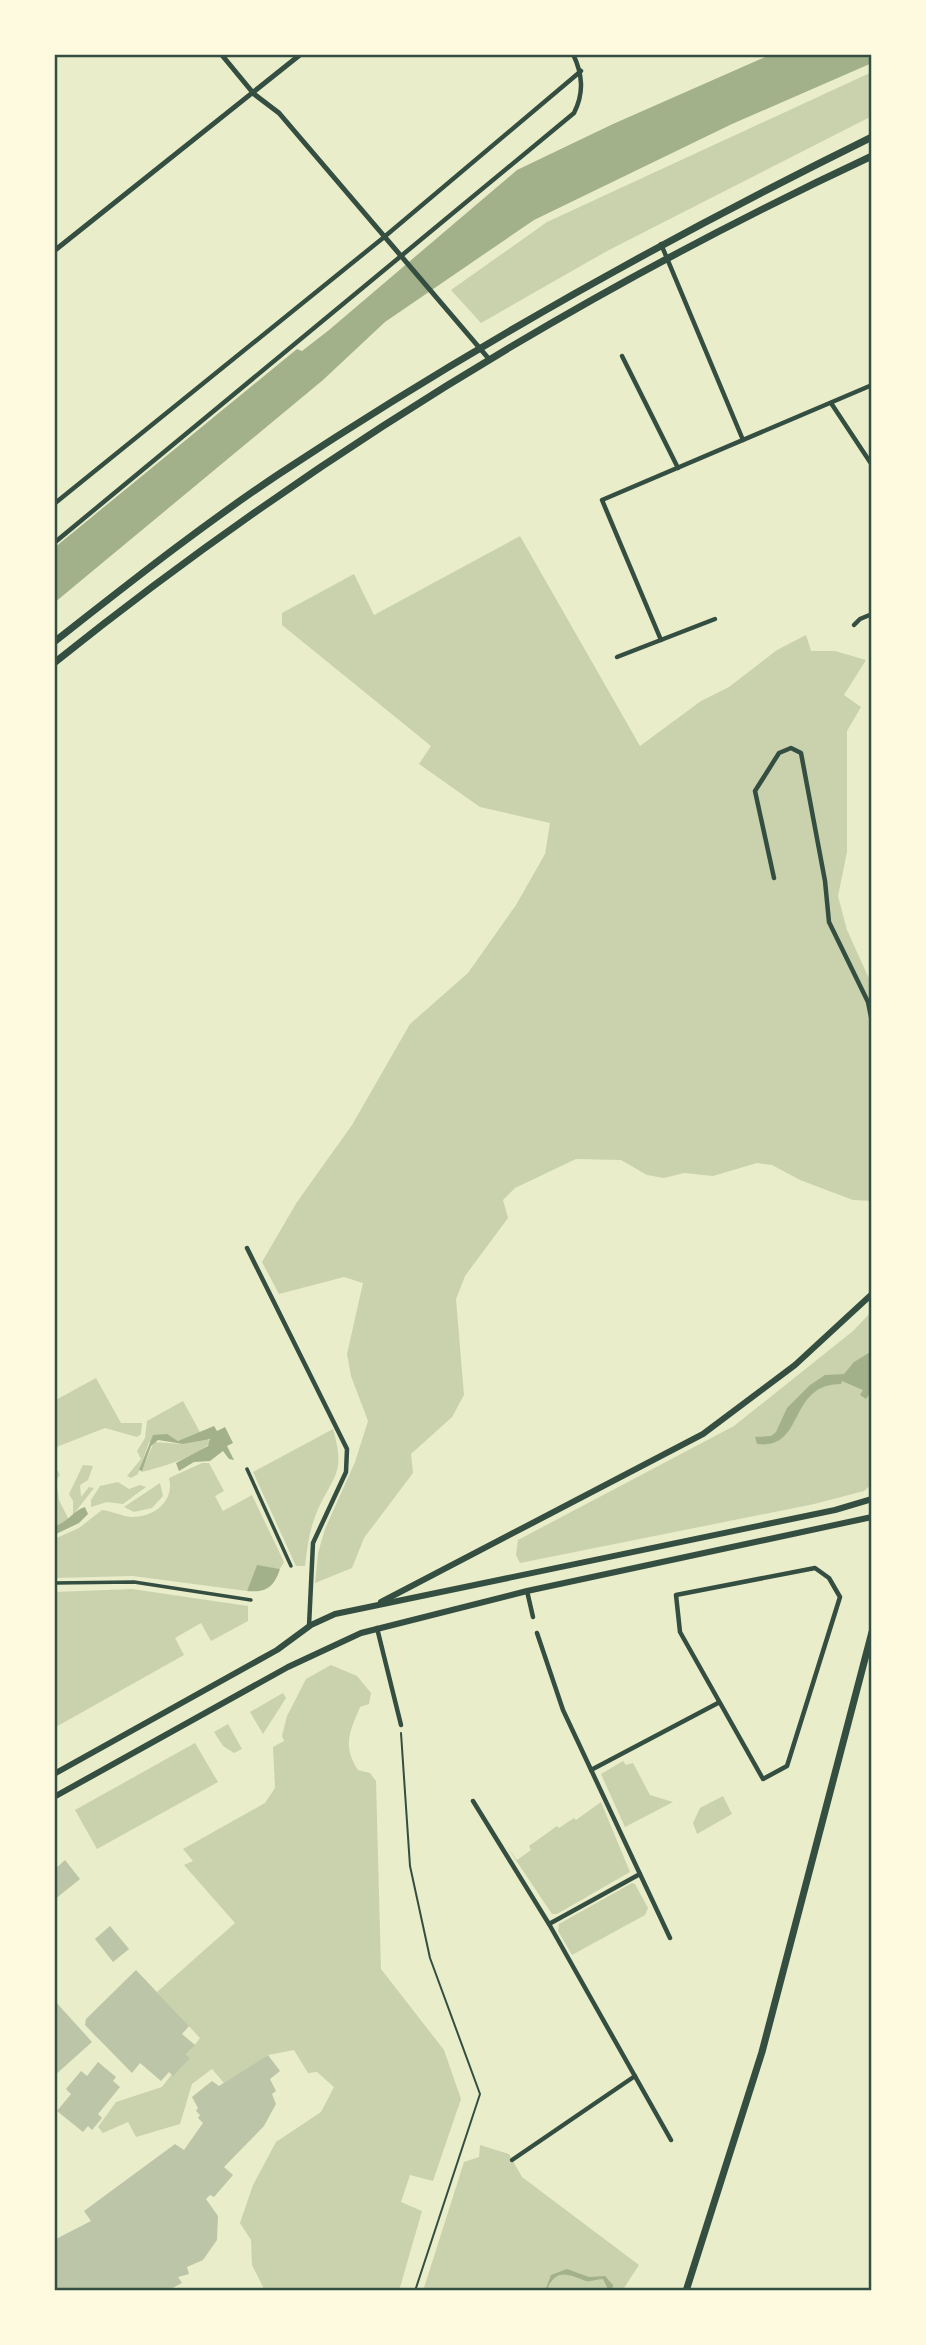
<svg xmlns="http://www.w3.org/2000/svg" width="926" height="2345" font-family="'Work Sans',sans-serif">
	<rect width="100%" height="100%" fill="#e9edc9"/>
	<g fill="#cad2ad">
		<polygon points="872,72 872,116 607,251 481,323 451,290 547,222"/>
		<polygon points="520,536 640,746 701,701 729,687 777,650 806,635 811,651 835,651 866,660 844,695 861,707 847,731 847,852 838,896 847,930 872,985 872,1201 853,1200 800,1180 772,1165 757,1163 713,1176 684,1173 664,1178 647,1175 621,1160 576,1159 515,1188 503,1200 508,1218 465,1276 456,1299 464,1395 452,1417 411,1454 413,1473 364,1538 352,1568 315,1583 318,1553 325,1529 355,1462 368,1421 351,1376 347,1354 363,1283 344,1277 279,1294 262,1262 297,1202 352,1125 410,1024 468,973 516,905 545,854 550,823 480,807 419,764 431,746 282,625 282,613 354,574 374,615"/>
		<polygon points="872,1311 872,1484 864,1491 814,1504 520,1563 516,1555 518,1540 734,1426 853,1331"/>
		<polygon points="96,1378 121,1423 142,1423 141,1434 137,1437 105,1428 54,1448 54,1401"/>
		<polygon points="183,1401 201,1434 178,1441 170,1436 149,1442 138,1474 131,1478 127,1476 141,1459 137,1451 145,1438 147,1421"/>
		<path d="M333,1429C347,1478 331,1475 315,1517C309,1532 307,1549 305,1566H296L253,1472Z"/>
		<path d="M207,1438L211,1442C197,1457 159,1468 141,1472L154,1442L183,1444Z"/>
		<path d="M202,1463H209L224,1491L215,1496L223,1511L252,1495L284,1562L280,1569L257,1566L247,1591L133,1576L54,1578V1539L79,1528L102,1510C112,1511 121,1516 131,1517C153,1518 175,1502 169,1478Z"/>
		<polygon points="54,1464 60,1475 56,1480 59,1500 69,1520 55,1526"/>
		<polygon points="83,1465 93,1466 88,1480 80,1485 81,1497 89,1487 94,1488 73,1515 73,1501 69,1494"/>
		<polygon points="118,1482 129,1489 140,1485 146,1487 123,1504 107,1502 91,1507 91,1500 100,1486"/>
		<polygon points="160,1483 163,1496 152,1508 134,1512 124,1507"/>
		<polygon points="132,1589 248,1606 248,1621 211,1641 201,1623 175,1638 184,1655 54,1728 54,1592"/>
		<path d="M331,1665L357,1676L371,1693L369,1704L360,1707C350,1731 342,1746 358,1770L370,1773L376,1781L381,1969L444,2050L461,2099L433,2181L410,2175L401,2202L422,2211L399,2291H265L252,2265L251,2240L240,2223L253,2185L276,2142L321,2112L334,2087L317,2072L308,2073L294,2050L268,2055L224,2083L212,2069L192,2084L180,2124L136,2137L128,2122L103,2133L98,2127L116,2102L162,2087L200,2038L157,1992L235,1923L184,1865L193,1861L183,1849L265,1803L275,1788L273,1747L284,1741L282,1736L287,1716L306,1679Z"/>
		<polygon points="283,1693 286,1698 263,1734 250,1712"/>
		<polygon points="228,1724 242,1749 234,1753 223,1746 214,1732"/>
		<polygon points="195,1743 218,1782 97,1849 75,1810"/>
		<polygon points="623,1761 626,1765 633,1763 650,1795 673,1802 625,1827 601,1774"/>
		<polygon points="723,1796 732,1814 697,1834 693,1823 700,1808"/>
		<polygon points="601,1802 630,1872 557,1914 552,1914 507,1847 517,1860 531,1850 529,1846 557,1826 559,1828 574,1818 576,1820"/>
		<polygon points="632,1883 635,1884 648,1908 645,1915 572,1955 558,1931 559,1924"/>
		<polygon points="480,2145 509,2154 522,2177 639,2265 622,2291 423,2291 464,2162 479,2157"/>
	</g>
	<g fill="#a3b18a">
		<polygon points="772,54 872,54 872,63 732,124 534,220 385,322 323,380 54,603 54,548 297,349 302,351 329,330 517,170 613,124"/>
		<path d="M872,1351V1390L866,1399L860,1395L863,1390L842,1381L841,1384C787,1384 806,1450 757,1444L755,1437L771,1436L776,1432L787,1408L810,1385L825,1375L844,1374L854,1362Z"/>
		<polygon points="214,1426 217,1431 225,1427 233,1443 227,1446 234,1460 229,1459 223,1451 210,1461 194,1462 179,1471 176,1463 208,1446 210,1439 183,1444 158,1440 151,1446 142,1471 139,1470 153,1435 167,1434 178,1441"/>
		<path d="M85,1507L88,1514L79,1523L54,1535V1526C68,1523 72,1511 85,1507Z"/>
		<path d="M257,1565L280,1569C274,1587 266,1593 247,1591Z"/>
		<path d="M567,2269L589,2277L605,2276L613,2285L612,2291H609L603,2279C598,2279 591,2282 586,2281C571,2276 558,2267 548,2287L550,2291H545L551,2275Z"/>
	</g>
	<g fill="#bcc5a7">
		<polygon points="65,1860 80,1879 54,1900 54,1870"/>
		<polygon points="110,1926 129,1949 113,1962 95,1939"/>
		<polygon points="136,1970 189,2026 182,2034 195,2045 186,2055 190,2058 173,2076 169,2072 161,2081 140,2063 132,2073 85,2025 86,2019"/>
		<polygon points="54,2000 92,2042 54,2076"/>
		<polygon points="268,2055 280,2071 270,2079 276,2091 272,2094 276,2104 264,2126 224,2167 233,2175 214,2197 210,2195 206,2199 218,2216 217,2240 203,2260 187,2267 189,2274 178,2277 182,2283 167,2291 54,2291 54,2240 91,2221 84,2211 175,2144 184,2150 203,2123 198,2118 200,2115 196,2111 198,2108 192,2097 212,2081 219,2086"/>
		<polygon points="98,2062 116,2077 113,2081 120,2087 98,2114 102,2118 92,2130 88,2126 83,2132 57,2111 71,2094 66,2089 81,2071 87,2076"/>
	</g>
	<g fill="none" stroke-linecap="round" stroke-linejoin="round">
		<polyline stroke="#344e41" stroke-width="2" points="401,1733 410,1866 430,1958 480,2094 415,2291"/>
		<g stroke="#344e41" stroke-width="3.5">
			<polyline points="247,1469 291,1566"/>
			<polyline points="54,1583 134,1582 251,1600"/>
		</g>
		<g stroke="#344e41" stroke-width="4.5">
			<polyline points="661,244 743,440"/>
			<polyline points="622,356 678,468"/>
			<polyline points="831,403 872,465"/>
			<polyline points="54,504 383,238 581,71"/>
			<path d="M54,543L574,113C584,93 583,75 573,54"/>
			<polyline points="854,625 860,619 872,614"/>
			<polyline points="661,640 602,500 872,385"/>
			<polyline points="617,657 715,619"/>
			<polyline points="774,878 755,791 779,753 791,748 801,753 825,881 829,922 868,1002 872,1022"/>
			<polyline points="247,1248 347,1449 346,1472 313,1543 309,1626"/>
			<polygon points="815,1568 829,1578 840,1597 787,1766 763,1779 680,1632 676,1595"/>
			<polyline points="527,1591 533,1617"/>
			<polyline points="377,1628 401,1725"/>
			<polyline points="537,1633 563,1710 670,1938"/>
			<polyline points="591,1770 718,1703"/>
			<polyline points="473,1801 549,1924 671,2140"/>
			<polyline points="549,1924 640,1874"/>
			<polyline points="512,2160 635,2076"/>
		</g>
		<g stroke="#344e41" stroke-width="5">
			<polyline points="221,54 254,94 279,113 489,359"/>
			<polyline points="54,251 301,54"/>
		</g>
		<g stroke="#344e41" stroke-width="6">
			<polyline points="381,1602 703,1434 795,1365 872,1294"/>
			<polyline points="54,1774 277,1650 311,1625 335,1614 835,1510 872,1499"/>
			<polyline points="54,1797 288,1667 361,1633 527,1591 872,1517"/>
		</g>
		<polyline stroke="#344e41" stroke-width="7" points="686,2291 762,2052 872,1632"/>
		<g stroke="#344e41" stroke-width="7">
			<path d="M54,642C128,584 201,526 279,474C471,347 665,239 872,137"/>
			<path d="M54,663C305,462 581,292 872,156"/>
		</g>
	</g>
	<rect width="926" height="2345" fill="none" stroke="#fefae0" stroke-width="112"/>
	<rect x="56" y="56" width="814" height="2233" fill="none" stroke="#344e41" stroke-width="2.5"/>
</svg>
